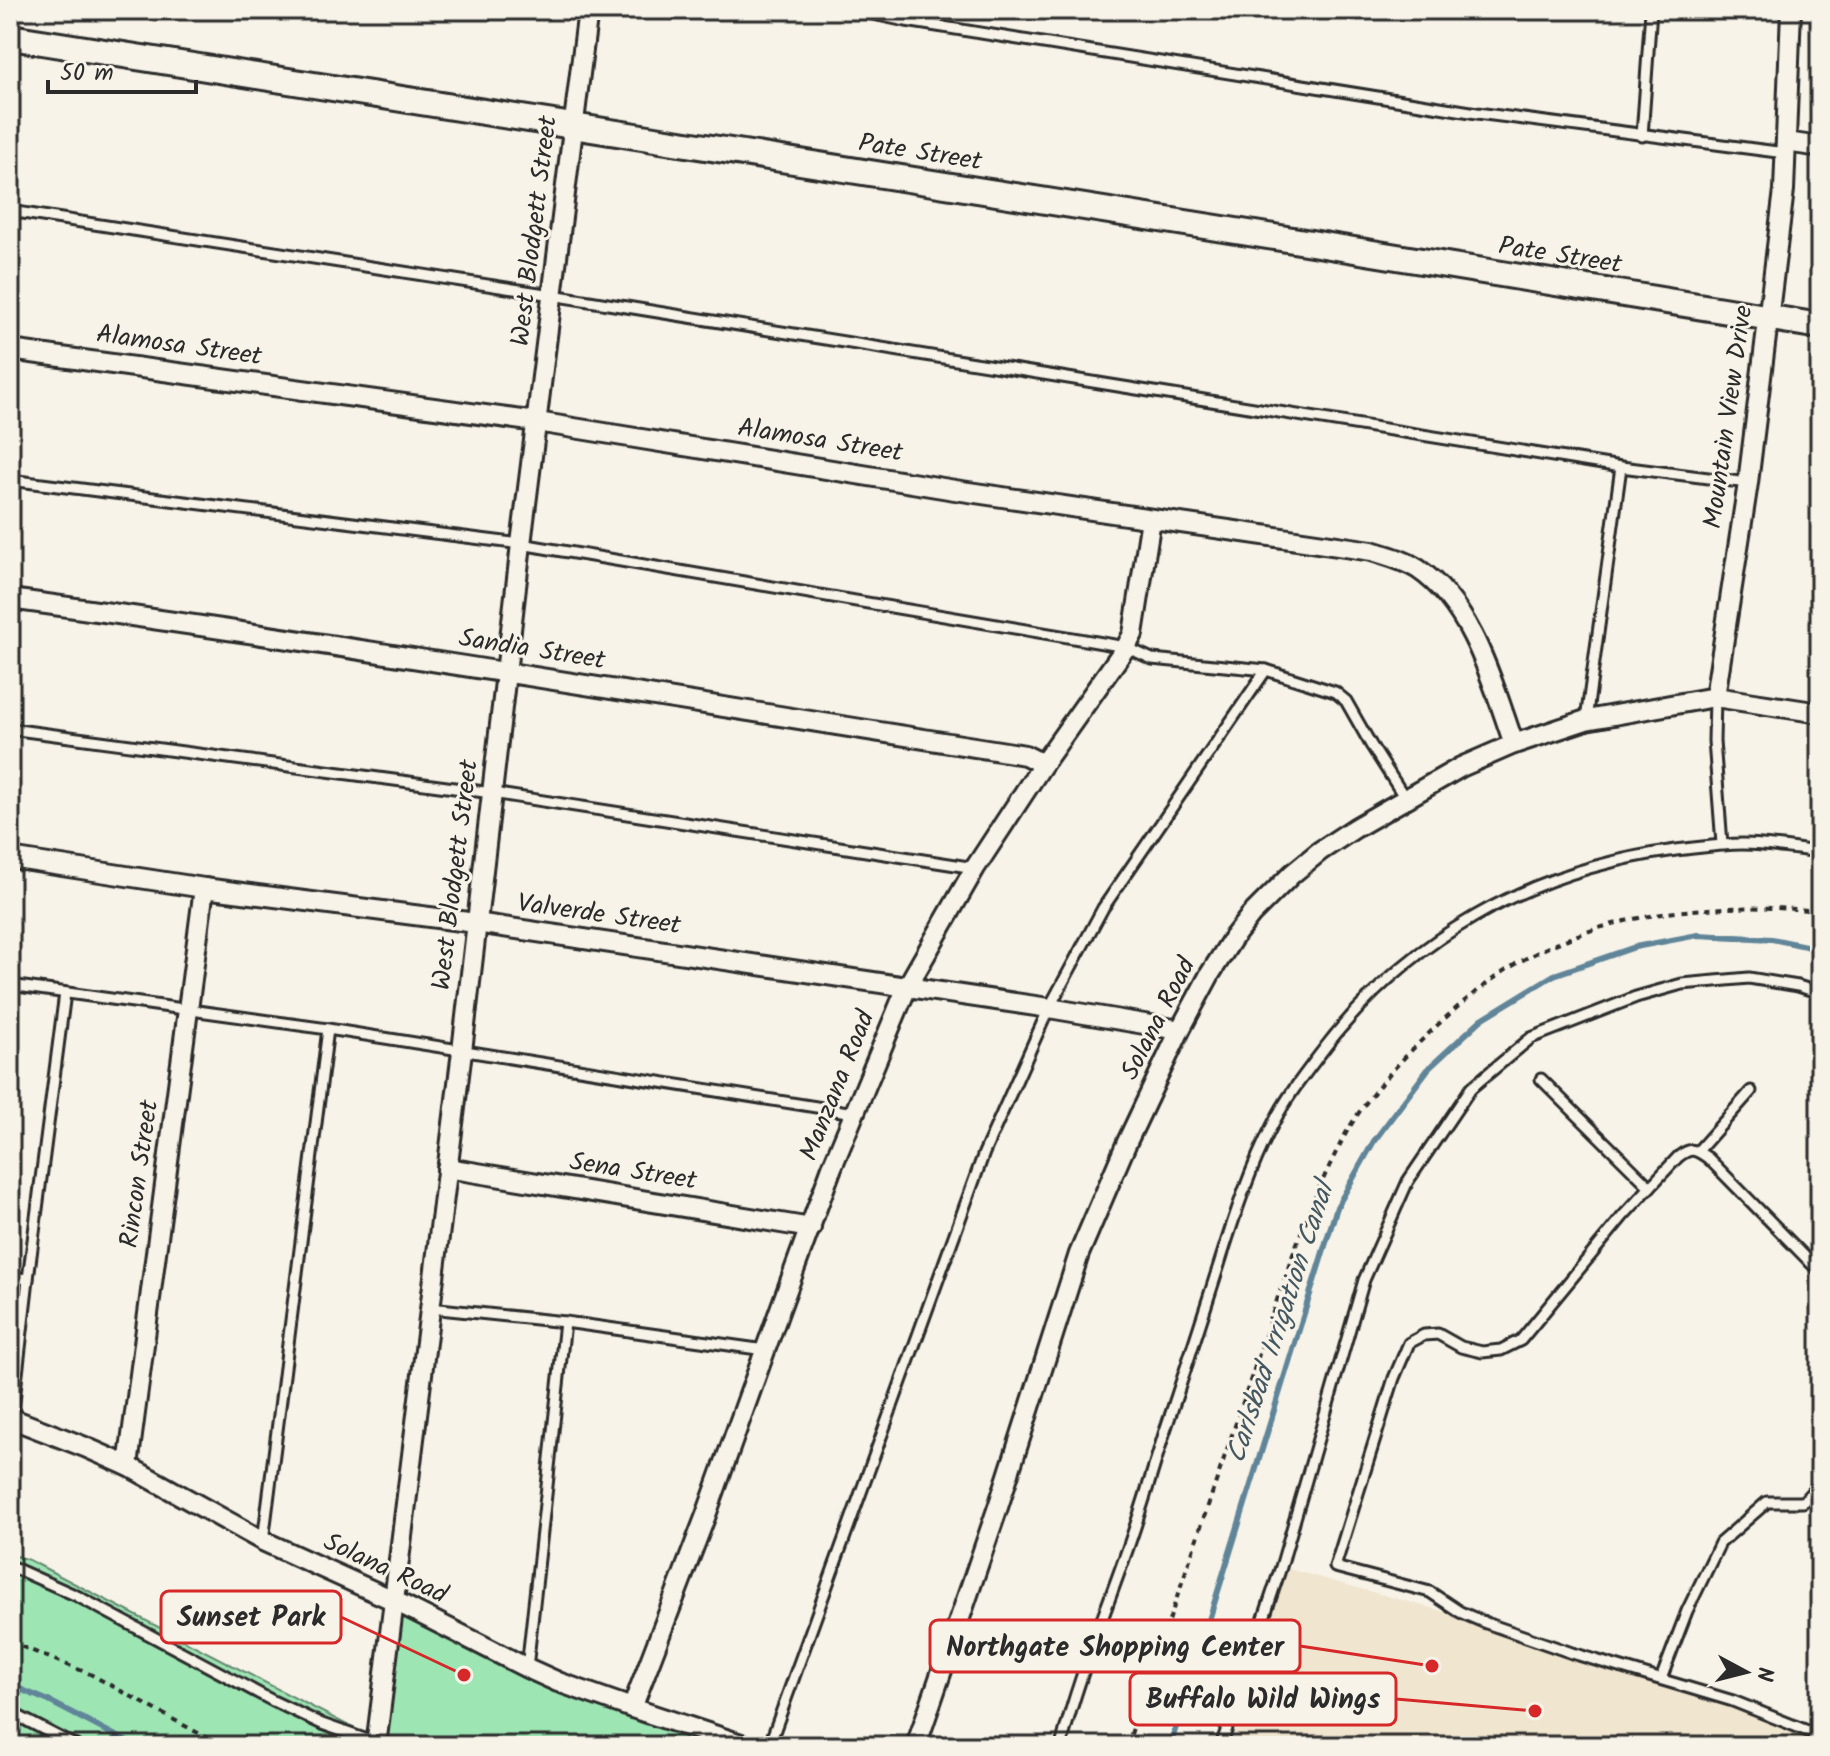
<svg xmlns="http://www.w3.org/2000/svg" width="1830" height="1756" font-family="Kalam,sans-serif">
	<rect width="100%" height="100%" fill="#f7f3e8"/>
	<filter id="ink" filterUnits="userSpaceOnUse"><feTurbulence type="fractalNoise" baseFrequency=".0125" numOctaves="2"/><feDisplacementMap in="SourceGraphic" scale="16" xChannelSelector="R" yChannelSelector="G"/><feConvolveMatrix kernelMatrix="1 2 1 2 8 2 1 2 1" color-interpolation-filters="sRGB"/></filter>
	<g filter="url(#ink)">
		<polygon fill="#f0e5cf" points="1281,1567 1486,1623 1661,1679 1820,1736 1820,1746 1221,1746"/>
		<polygon fill="#9de6b4" stroke="#648870" stroke-width="2" points="10,1554 29,1560 376,1740 395,1601 527,1668 747,1746 10,1746"/>
		<g fill="none" stroke-linecap="round" stroke-linejoin="round">
			<g stroke="#608599" stroke-width="6">
				<polyline points="10,1685 49,1701 135,1746"/>
				<polyline points="1170,1746 1337,1207 1374,1141 1429,1068 1482,1019 1554,975 1635,947 1698,935 1772,939 1820,949"/>
			</g>
			<defs>
				<g id="service">
					<polyline points="854,10 906,21 1477,113 1785,153"/>
					<polyline points="1642,136 1651,10"/>
					<polyline points="10,211 552,295 1621,467 1748,483"/>
					<polyline points="10,480 521,544 1126,647 1152,659 1266,670 1335,692 1346,701 1371,745 1405,798"/>
					<polyline points="1715,697 1714,741 1722,844"/>
					<polyline points="1586,720 1621,467"/>
					<polyline points="10,729 492,793 975,868"/>
					<polyline points="10,985 328,1029 854,1113"/>
					<polyline points="1541,1079 1650,1187"/>
					<polyline points="1698,1151 1751,1091"/>
					<polyline points="1810,1262 1820,1251"/>
					<path d="M1820,1272L1708,1158C1695,1149 1691,1147 1678,1157L1623,1216L1521,1340L1501,1350L1482,1352L1461,1347L1438,1334L1424,1335L1409,1343L1394,1378L1335,1567L1430,1592L1460,1612L1486,1623L1572,1653L1733,1701L1820,1736"/>
					<polyline points="10,1277 28,1279"/>
					<polyline points="430,1308 565,1322 765,1350"/>
					<polyline points="12,1418 28,1279 65,993"/>
					<polyline points="263,1541 328,1029"/>
					<polyline points="10,1566 77,1596 273,1701 322,1724 376,1743"/>
					<polyline points="527,1668 565,1322"/>
					<polyline points="1661,1679 1687,1611 1720,1543 1767,1502 1803,1502 1820,1483"/>
					<polyline points="10,1712 76,1746"/>
					<polyline points="769,1746 984,1153 1049,1008 1103,908 1266,670"/>
					<path d="M1061,1746C1077,1682 1102,1621 1124,1559C1139,1518 1151,1476 1164,1434C1183,1378 1201,1321 1219,1265C1234,1217 1250,1168 1273,1124C1285,1100 1301,1079 1317,1058C1405,939 1530,869 1676,850C1698,848 1720,844 1742,844C1768,844 1794,849 1820,852"/>
					<polyline points="1221,1746 1281,1567 1364,1280 1408,1181 1471,1088 1531,1038 1636,997 1682,984 1749,978 1798,986 1820,993"/>
				</g>
				<g id="minor">
					<polyline points="1786,142 1820,147"/>
					<path d="M10,350L537,422L955,490L1372,551C1388,556 1404,560 1418,569C1473,606 1493,685 1514,744"/>
					<path d="M10,599C349,645 687,702 1025,755L1043,764"/>
					<polyline points="1715,697 1748,483 1784,190 1791,10"/>
					<polyline points="10,858 204,888 476,923 1049,1008 1180,1030"/>
					<polyline points="447,1168 811,1228"/>
					<polyline points="10,1418 85,1447 128,1466 263,1541 395,1601 527,1668 558,1682 632,1708 747,1746"/>
					<polyline points="128,1466 204,888"/>
					<polyline points="632,1708 706,1515 780,1309 832,1167 907,987 975,868 1043,764 1126,647 1133,634 1151,519"/>
					<polyline points="376,1746 462,1051 521,544 588,10"/>
					<polyline points="916,1746 998,1507 1079,1254 1127,1142 1180,1030 1210,974 1233,938 1251,915 1292,874 1320,851 1355,828 1461,767 1514,744 1586,720 1715,697 1820,713"/>
				</g>
				<polyline id="tertiary" points="10,37 1293,240 1820,326"/>
			</defs>
			<use href="#service" stroke="#2b2b2b" stroke-width="15"/>
			<use href="#minor" stroke="#2b2b2b" stroke-width="24"/>
			<use href="#tertiary" stroke="#2b2b2b" stroke-width="30"/>
			<g stroke="#2b2b2b" stroke-width="4" stroke-dasharray="6 6" stroke-linecap="butt">
				<polyline points="10,1642 90,1674 222,1746"/>
				<path d="M1127,1746C1166,1629 1206,1512 1245,1396C1275,1308 1301,1217 1345,1135C1365,1099 1395,1066 1425,1037C1458,1005 1494,974 1536,953C1623,909 1725,902 1820,911"/>
			</g>
			<use href="#service" stroke="#f7f3e8" stroke-width="9"/>
			<use href="#minor" stroke="#f7f3e8" stroke-width="18"/>
			<use href="#tertiary" stroke="#f7f3e8" stroke-width="24"/>
		</g>
	</g>
	<g text-anchor="middle" dominant-baseline="central" stroke-width="6" stroke-linejoin="round" paint-order="stroke">
		<g font-size="26" fill="#2b2b2b" stroke="#f7f3e8">
			<text transform="translate(920 153) rotate(9)">Pate Street</text>
			<text transform="translate(535 231) rotate(-83)">West Blodgett Street</text>
			<text transform="translate(1560 256) rotate(9)">Pate Street</text>
			<text transform="translate(179 346) rotate(8)">Alamosa Street</text>
			<text transform="translate(1729 417) rotate(-82)">Mountain View Drive</text>
			<text transform="translate(820 441) rotate(9)">Alamosa Street</text>
			<text transform="translate(532 650) rotate(9)">Sandia Street</text>
			<text transform="translate(456 875) rotate(-83)">West Blodgett Street</text>
			<text transform="translate(599 915) rotate(8)">Valverde Street</text>
			<text transform="translate(1159 1019) rotate(-63)">Solana Road</text>
			<text transform="translate(838 1086) rotate(-68)">Manzana Road</text>
			<text transform="translate(633 1172) rotate(9)">Sena Street</text>
			<text transform="translate(140 1174) rotate(-82)">Rincon Street</text>
			<text transform="translate(385 1569) rotate(25)">Solana Road</text>
		</g>
		<g font-size="28" font-style="italic" fill="#455862" stroke="#f7f3e8">
			<text transform="translate(1281 1323) rotate(-72)">Carlsbad Irrigation Canal</text>
		</g>
	</g>
	<path fill="none" stroke="#d62828" stroke-width="3" d="M464 1675L341 1617M1432 1666L1300 1646M1535 1711L1396 1699"/>
	<g fill="#d62828" stroke="#f7f3e8" stroke-width="3">
		<circle cx="464" cy="1675" r="8"/>
		<circle cx="1432" cy="1666" r="8"/>
		<circle cx="1535" cy="1711" r="8"/>
	</g>
	<g fill="#f7f3e8" stroke="#d62828" stroke-width="3">
		<rect x="161" y="1591" width="180" height="52" rx="8"/>
		<rect x="930" y="1620" width="370" height="52" rx="8"/>
		<rect x="1130" y="1673" width="266" height="52" rx="8"/>
	</g>
	<g font-size="28" text-anchor="middle" font-weight="bold" fill="#2b2b2b">
		<text x="251" y="1626">Sunset Park</text>
		<text x="1115" y="1656">Northgate Shopping Center</text>
		<text x="1263" y="1708">Buffalo Wild Wings</text>
	</g>
	<rect width="1830" height="1756" fill="none" stroke="#f7f3e8" stroke-width="40"/>
	<rect x="20" y="20" width="1790" height="1716" fill="none" stroke="#2b2b2b" stroke-width="3" filter="url(#ink)"/>
	<g transform="translate(1746 1672) rotate(97)" stroke="#f7f3e8" stroke-width="6" paint-order="stroke">
	<path d="M0-6L14 30L0 20L-14 30Z" fill="#2b2b2b"/>
	<text y="-12" font-size="22" font-weight="bold" text-anchor="middle" fill="#2b2b2b">N</text>
	</g>
	<path d="M48 80v12h148v-12" fill="none" stroke="#2b2b2b" stroke-width="4"/>
	<text x="60" y="80" font-size="24" fill="#2b2b2b" stroke="#f7f3e8" stroke-width="6" paint-order="stroke">50 m</text>
</svg>
